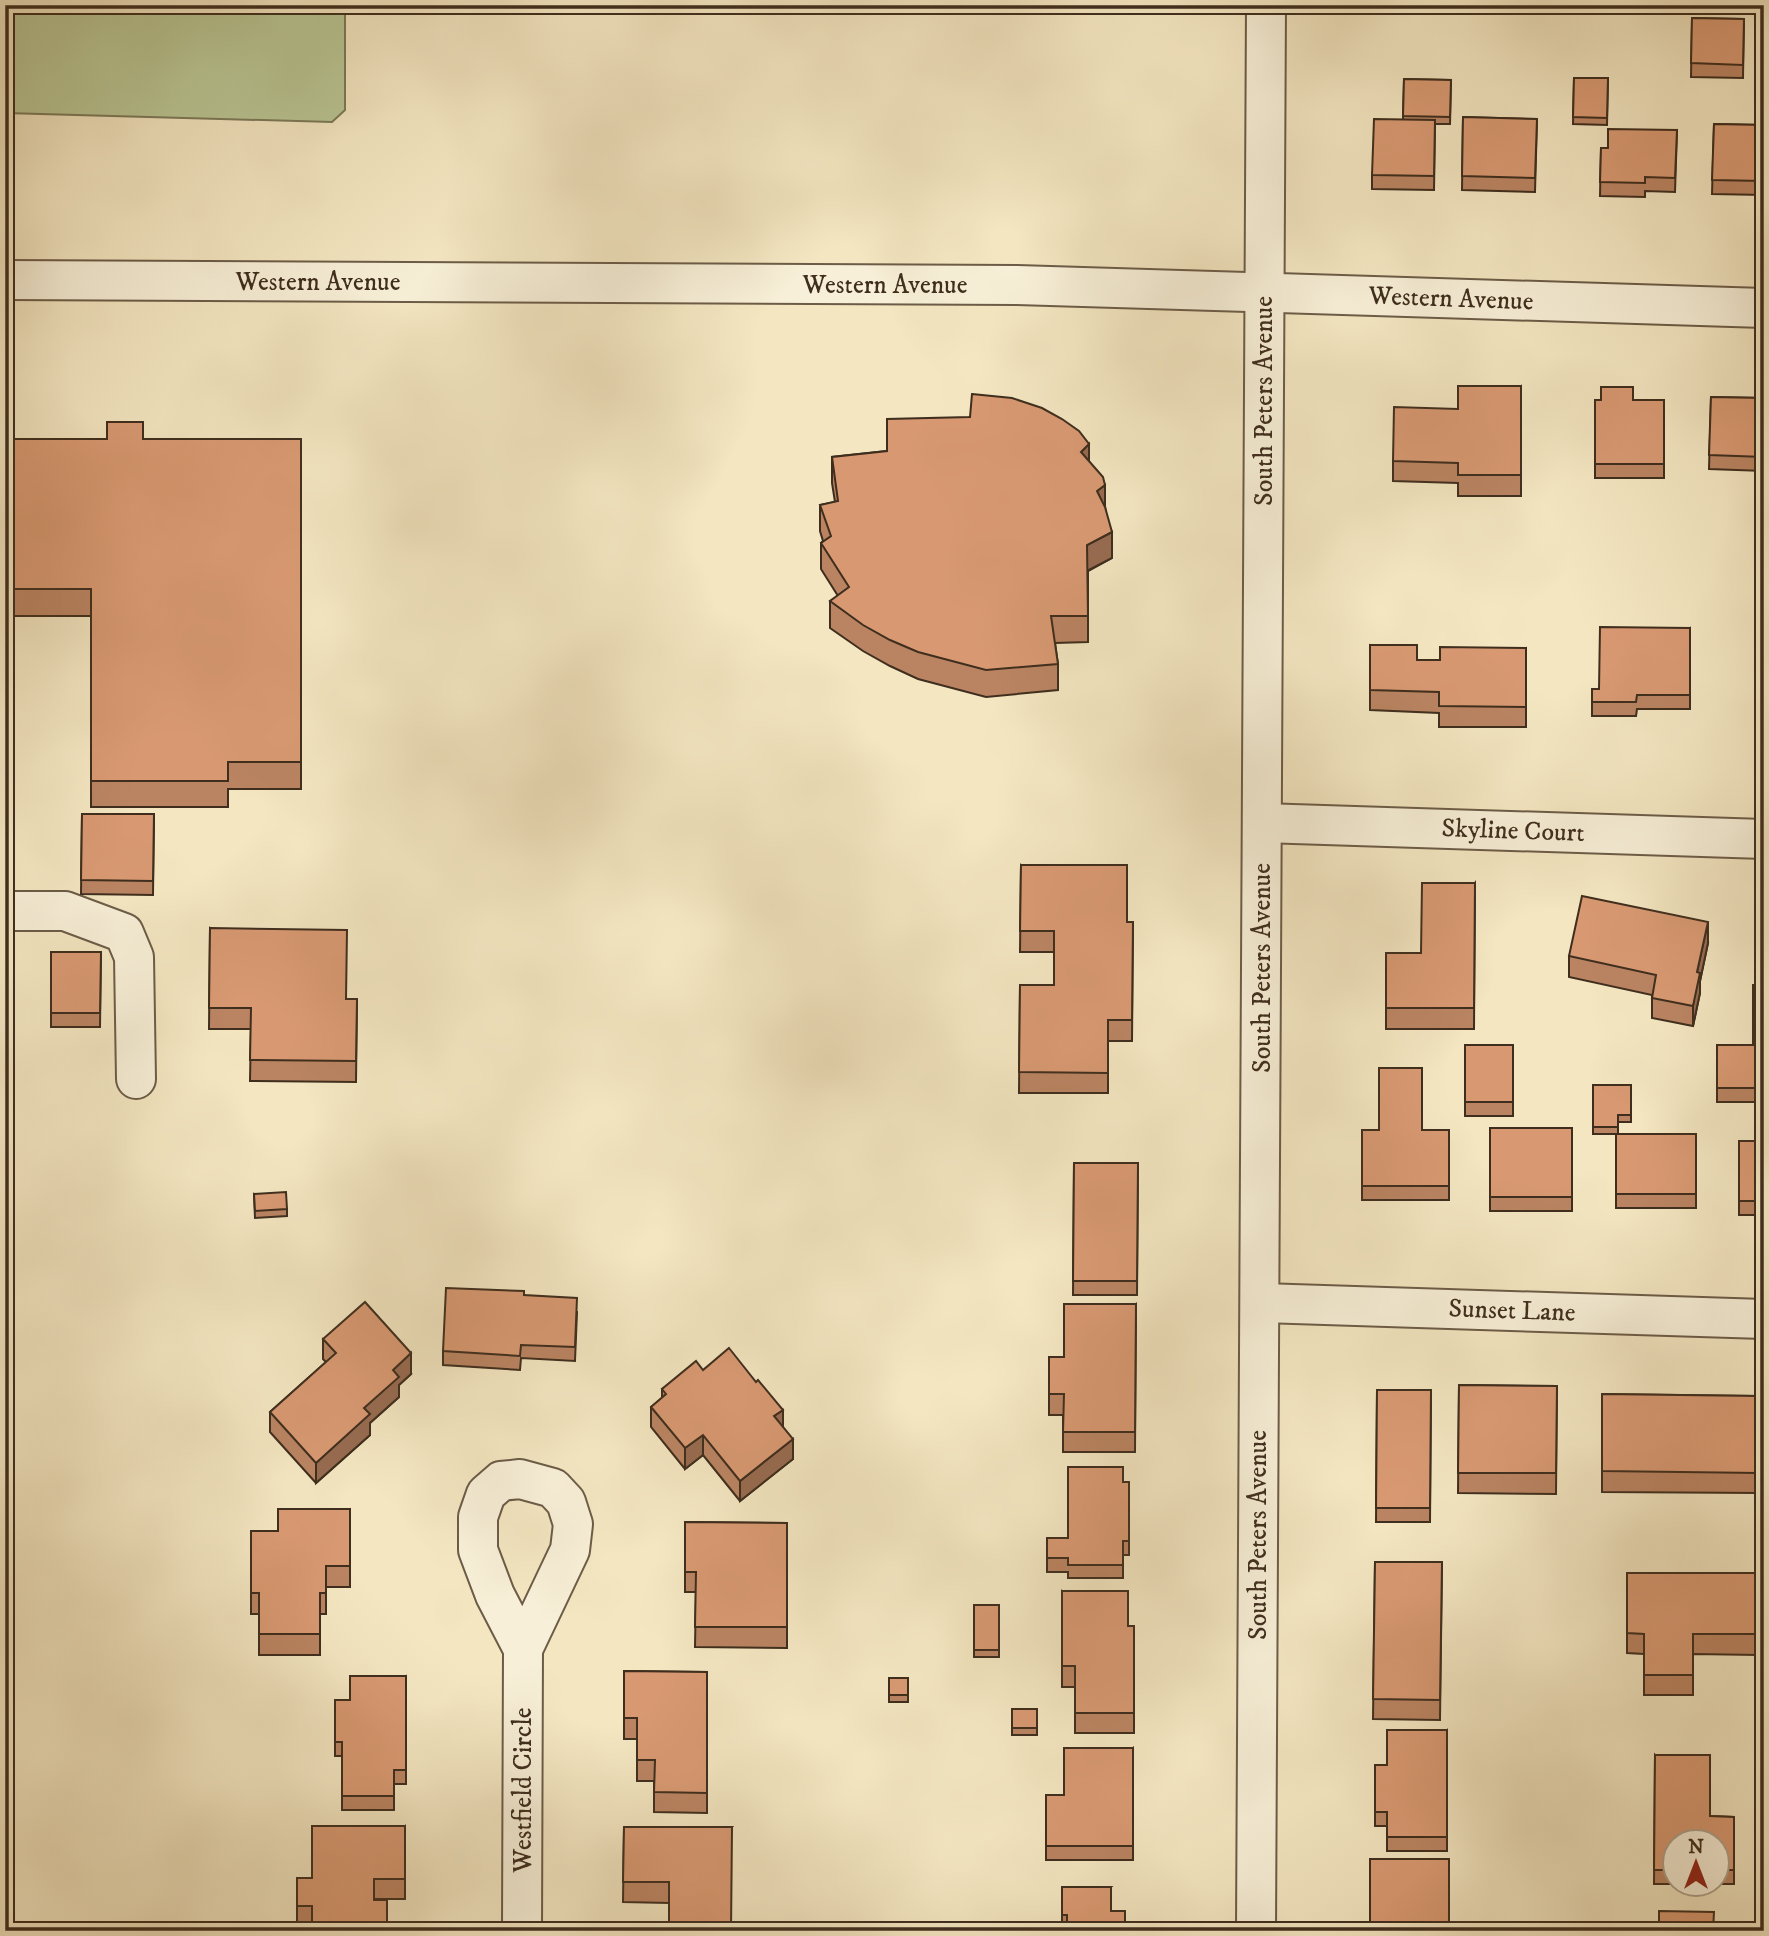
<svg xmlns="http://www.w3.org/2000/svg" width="1769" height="1936" font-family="'IM FELL DW Pica',serif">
	<rect width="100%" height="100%" fill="#f3e6c1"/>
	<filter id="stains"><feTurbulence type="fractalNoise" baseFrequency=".00286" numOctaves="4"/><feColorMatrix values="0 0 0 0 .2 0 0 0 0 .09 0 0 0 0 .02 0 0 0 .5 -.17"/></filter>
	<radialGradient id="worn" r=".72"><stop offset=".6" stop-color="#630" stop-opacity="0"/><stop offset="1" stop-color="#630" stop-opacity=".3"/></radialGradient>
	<polygon fill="#b9c694" stroke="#7c7a59" stroke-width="2" points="5,5 345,5 345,110 332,122 5,113"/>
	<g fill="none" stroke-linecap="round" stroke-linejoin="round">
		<defs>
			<g id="minor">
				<polyline points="5,280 1017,285 1764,308"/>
				<polyline points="1262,823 1764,839"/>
				<polyline points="5,911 65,911 124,933 134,957 136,1079"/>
				<polyline points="1260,1303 1764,1319"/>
				<polyline points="522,1931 523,1649 570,1550 573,1524 566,1502 553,1488 520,1479 501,1481 486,1494 478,1517 478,1550 495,1595 523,1649"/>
				<polyline points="1256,1931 1266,5"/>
			</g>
		</defs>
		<use href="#minor" stroke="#6c5c47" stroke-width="42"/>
		<use href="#minor" stroke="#f7efd7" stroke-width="38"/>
	</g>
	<g fill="#ba8462" stroke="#3f2e1e" stroke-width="2" fill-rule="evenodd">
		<polygon points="1692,18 1744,19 1743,78 1691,77"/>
		<polygon points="1574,78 1608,78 1607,125 1573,124"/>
		<polygon points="1404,79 1451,80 1450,124 1435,124 1434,190 1372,189 1372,175 1403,119"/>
		<polygon points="1463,117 1537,119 1535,192 1462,190"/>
		<polygon points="1714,124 1764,125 1764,195 1712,194"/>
		<polygon points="1677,130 1675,192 1645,191 1645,197 1600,196 1601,148 1608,148"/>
		<polygon points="1521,386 1521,496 1458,496 1458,483 1393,481 1393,461 1458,409"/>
		<polygon points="1711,397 1764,398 1764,471 1709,469"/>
		<rect x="1595" y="400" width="69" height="78"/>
		<polygon points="970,417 1089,461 1105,506 1112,558 1088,571 1088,642 1055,643 1058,664 1058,690 986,697 918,679 890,666 863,651 830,628 830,601 838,596 821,569 821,543 823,541 820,531 820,505 835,502 832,483 832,457 887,451"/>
		<polygon points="5,439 301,439 301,789 228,789 228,807 91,807 91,616 5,616"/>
		<polygon points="1690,628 1690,709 1637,709 1636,716 1592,716 1592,689 1599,689"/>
		<polygon points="1370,645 1417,660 1440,660 1526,648 1526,727 1439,727 1439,713 1370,710"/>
		<polygon points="82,814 154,814 153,895 81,894"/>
		<polygon points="1021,865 1127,922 1133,922 1132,1041 1108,1041 1108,1093 1019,1093 1020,985 1054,985 1054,952 1020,952"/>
		<polygon points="1475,883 1474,1029 1386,1029 1386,953 1421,953"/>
		<polygon points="210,928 347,999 357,999 356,1082 250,1081 251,1029 209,1029"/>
		<polygon points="1708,943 1700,981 1700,993 1693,1026 1652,1018 1652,995 1569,977 1569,956"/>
		<polygon points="51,952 101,952 100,1027 51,1027"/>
		<polygon points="1753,985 1764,985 1762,1102 1717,1102 1717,1045 1753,1045"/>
		<rect x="1465" y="1045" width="48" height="71"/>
		<polygon points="1593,1085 1631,1085 1631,1122 1618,1122 1618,1134 1696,1134 1696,1208 1616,1208 1616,1134 1593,1134"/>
		<rect x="1490" y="1128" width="82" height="83"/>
		<rect x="1362" y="1130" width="87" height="70"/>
		<rect x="1739" y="1141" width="25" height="74"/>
		<polygon points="1074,1163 1138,1163 1137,1295 1073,1295"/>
		<polygon points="254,1194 287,1209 287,1216 255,1218"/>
		<polygon points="524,1295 577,1312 575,1361 521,1358 520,1370 443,1365 443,1351"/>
		<polygon points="1136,1304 1135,1452 1063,1452 1063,1415 1049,1415 1049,1357 1064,1357"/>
		<polygon points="323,1339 411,1374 399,1385 399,1397 370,1423 370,1435 316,1483 270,1432 270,1412 326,1362 323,1359"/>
		<polygon points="703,1370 783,1427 793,1459 740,1501 703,1455 685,1469 651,1427 651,1407 662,1398 662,1389"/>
		<polygon points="1459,1385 1557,1386 1556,1494 1458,1493"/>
		<polygon points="1377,1390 1431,1390 1430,1522 1376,1522"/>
		<polygon points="1602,1394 1758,1396 1758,1493 1602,1492"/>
		<polygon points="1123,1482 1129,1482 1129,1555 1123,1555 1123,1578 1068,1578 1068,1572 1047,1572 1047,1538 1068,1538"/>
		<polygon points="350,1509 350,1587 326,1587 326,1614 320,1614 320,1655 259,1655 259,1614 251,1614 251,1531 278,1531"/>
		<polygon points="685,1522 787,1523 787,1648 695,1647 696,1592 685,1592"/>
		<polygon points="1375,1562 1442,1562 1440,1720 1373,1719"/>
		<polygon points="1627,1573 1759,1573 1758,1655 1693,1654 1693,1695 1644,1695 1644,1654 1627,1653"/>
		<polygon points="1062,1591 1128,1626 1134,1626 1134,1733 1075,1733 1075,1687 1062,1687"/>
		<rect x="974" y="1605" width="25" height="52"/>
		<polygon points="624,1671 707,1672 707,1813 654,1812 654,1781 637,1781 637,1739 624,1739"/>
		<polygon points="406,1676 406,1784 394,1784 394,1810 342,1810 342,1756 335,1756 335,1700 350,1700"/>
		<rect x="889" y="1678" width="19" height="24"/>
		<rect x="1012" y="1709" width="25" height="26"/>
		<polygon points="1447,1730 1447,1851 1387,1851 1387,1826 1375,1826 1375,1765 1387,1765"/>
		<polygon points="1133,1748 1133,1860 1046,1860 1046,1795 1064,1795"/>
		<path d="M1655,1755L1710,1816L1734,1817V1884H1654ZM1675,1842H1717V1884H1675Z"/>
		<polygon points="405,1826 405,1899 374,1899 387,1900 387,1931 312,1931 312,1926 297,1926 297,1878 312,1878"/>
		<polygon points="624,1827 732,1827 669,1903 623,1902"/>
		<polygon points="1062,1887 1111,1887 1067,1929 1062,1929"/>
	</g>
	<g fill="#976b50" stroke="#3f2e1e" stroke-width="2">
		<polygon points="1089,444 1089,471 1081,452"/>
		<polygon points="1105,485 1105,512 1097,491"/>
		<polygon points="1112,532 1112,558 1087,571 1087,545"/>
		<polygon points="1708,922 1708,943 1700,981 1700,993 1693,1026 1693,1006 1697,972"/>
		<polygon points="411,1353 411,1374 399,1385 399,1397 370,1423 370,1435 316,1483 316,1463 364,1408 393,1370"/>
		<polygon points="783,1410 783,1430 774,1416"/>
		<polygon points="703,1435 703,1455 685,1469 685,1448"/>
		<polygon points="793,1439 793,1459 740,1501 740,1481"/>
	</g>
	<g fill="#d89972" stroke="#3f2e1e" stroke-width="2">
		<polygon points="1692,18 1744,19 1743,65 1691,63"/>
		<polygon points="1574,78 1608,78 1607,118 1573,117"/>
		<polygon points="1404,79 1451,80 1450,117 1403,116"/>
		<polygon points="1463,117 1537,119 1535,178 1462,176"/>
		<polygon points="1374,119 1435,120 1434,176 1372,175"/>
		<polygon points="1714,124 1764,125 1764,181 1712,180"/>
		<polygon points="1608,129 1677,130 1675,178 1645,177 1645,183 1600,182 1601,148 1608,148"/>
		<polygon points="1458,386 1521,386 1521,475 1458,475 1458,463 1393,461 1394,407 1458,409"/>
		<polygon points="1601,387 1633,387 1633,400 1664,400 1664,464 1595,464 1595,400 1601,400"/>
		<polygon points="972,394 1012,398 1042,408 1062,419 1079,431 1089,444 1081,452 1103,477 1105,485 1097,491 1105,507 1112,532 1087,545 1088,616 1051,616 1058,664 986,670 918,652 890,640 863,625 830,601 849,587 821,543 831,536 820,505 838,501 832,457 887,451 887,419 970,417"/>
		<polygon points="1711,397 1764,398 1764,457 1709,455"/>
		<polygon points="107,422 143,422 143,439 301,439 301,762 228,762 228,781 91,781 91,589 5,589 5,439 107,439"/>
		<polygon points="1600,627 1690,628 1690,695 1637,695 1636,702 1592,702 1592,689 1599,689"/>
		<polygon points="1370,645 1417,645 1417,660 1440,660 1440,647 1526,648 1526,707 1439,706 1439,692 1370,690"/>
		<polygon points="82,814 154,814 153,881 81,880"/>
		<polygon points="1021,865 1127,865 1127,922 1133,922 1132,1020 1108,1020 1108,1073 1019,1072 1020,985 1054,985 1054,931 1020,931"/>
		<polygon points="1422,883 1475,883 1474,1008 1386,1008 1386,953 1421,953"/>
		<polygon points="1582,896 1708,922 1697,972 1700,973 1693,1006 1652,998 1656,975 1569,956"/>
		<polygon points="210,928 347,930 346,999 357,999 356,1061 250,1060 251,1008 209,1008"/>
		<polygon points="51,952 101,952 100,1013 51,1013"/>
		<rect x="1753" y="985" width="11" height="49"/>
		<rect x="1465" y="1045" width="48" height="57"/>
		<rect x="1717" y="1045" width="45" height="43"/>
		<polygon points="1379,1068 1422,1068 1422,1130 1449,1130 1449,1186 1362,1186 1362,1130 1379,1130"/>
		<polygon points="1593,1085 1631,1085 1631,1115 1618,1115 1618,1127 1593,1127"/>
		<rect x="1490" y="1128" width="82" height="69"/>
		<rect x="1616" y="1134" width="80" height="60"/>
		<rect x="1739" y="1141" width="25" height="60"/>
		<polygon points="1074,1163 1138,1163 1137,1281 1073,1281"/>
		<polygon points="286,1192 287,1209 255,1211 254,1194"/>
		<polygon points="446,1288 524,1291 524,1295 577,1298 575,1347 521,1345 520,1356 443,1351"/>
		<polygon points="365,1302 411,1353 393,1370 399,1377 364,1408 370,1414 316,1463 270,1412 336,1353 323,1339"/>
		<polygon points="1064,1304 1136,1304 1135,1432 1063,1432 1064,1394 1049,1394 1049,1357 1064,1357"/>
		<polygon points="729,1348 756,1382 758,1380 783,1410 774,1416 793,1439 740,1481 703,1435 685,1448 651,1407 666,1394 662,1389 696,1361 703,1370"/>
		<polygon points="1459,1385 1557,1386 1556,1473 1458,1473"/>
		<polygon points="1377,1390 1431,1390 1430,1508 1376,1508"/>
		<polygon points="1602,1394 1758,1396 1758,1473 1602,1471"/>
		<polygon points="1068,1467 1123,1467 1123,1482 1129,1482 1129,1541 1123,1541 1123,1565 1068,1565 1068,1558 1047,1558 1047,1538 1068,1538"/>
		<polygon points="278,1509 350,1509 350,1566 326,1566 326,1593 320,1593 320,1634 259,1634 259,1593 251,1593 251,1531 278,1531"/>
		<polygon points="685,1522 787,1523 787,1627 695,1627 696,1572 685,1572"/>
		<polygon points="1375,1562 1442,1562 1440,1700 1373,1699"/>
		<polygon points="1627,1573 1759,1573 1758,1634 1693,1634 1693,1675 1644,1675 1644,1634 1627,1633"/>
		<polygon points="1062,1591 1128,1591 1128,1626 1134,1626 1134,1713 1075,1713 1075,1666 1062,1666"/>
		<rect x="974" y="1605" width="25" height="45"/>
		<polygon points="624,1671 707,1672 707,1793 654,1792 655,1760 637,1760 637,1718 624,1718"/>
		<polygon points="350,1676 406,1676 406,1770 394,1770 394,1796 342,1796 342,1742 335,1742 335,1700 350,1700"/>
		<rect x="889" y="1678" width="19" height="17"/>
		<rect x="1012" y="1709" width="25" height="19"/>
		<polygon points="1387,1730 1447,1730 1447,1837 1387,1837 1387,1812 1375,1812 1375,1765 1387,1765"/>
		<polygon points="1064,1748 1133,1748 1133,1846 1046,1846 1046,1795 1064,1795"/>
		<polygon points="1655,1755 1710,1755 1710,1816 1734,1817 1734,1870 1717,1870 1717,1842 1675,1842 1675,1870 1654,1870"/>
		<polygon points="312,1826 405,1826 405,1879 374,1879 374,1900 387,1900 387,1927 374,1927 374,1931 312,1931 312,1906 297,1906 297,1878 312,1878"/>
		<polygon points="624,1827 732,1827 731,1931 669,1931 669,1882 623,1882"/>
		<rect x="1370" y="1859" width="79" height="72"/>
		<polygon points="1062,1887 1111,1887 1111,1911 1125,1911 1125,1931 1067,1931 1067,1915 1062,1915"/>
		<polygon points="1659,1911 1714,1912 1713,1931 1659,1931"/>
	</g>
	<g text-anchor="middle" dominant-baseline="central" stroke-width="7" stroke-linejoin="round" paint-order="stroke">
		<g font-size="26" fill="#3f2e1e" stroke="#f7efd7">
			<text x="318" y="282">Western Avenue</text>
			<text x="885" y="285">Western Avenue</text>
			<text transform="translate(1451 299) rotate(2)">Western Avenue</text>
			<text transform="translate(1264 401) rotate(-90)">South Peters Avenue</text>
			<text transform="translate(1513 831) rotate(2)">Skyline Court</text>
			<text transform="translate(1262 968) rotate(-90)">South Peters Avenue</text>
			<text transform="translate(1512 1311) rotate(2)">Sunset Lane</text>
			<text transform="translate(1258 1535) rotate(-90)">South Peters Avenue</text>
			<text transform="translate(523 1790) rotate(-90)">Westfield Circle</text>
		</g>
	</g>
	<rect width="1769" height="1936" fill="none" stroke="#f3e6c1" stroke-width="28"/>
	<rect x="7" y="7" width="1755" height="1922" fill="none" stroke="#3f2e1e" stroke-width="3.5"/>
	<rect x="14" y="14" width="1741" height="1908" fill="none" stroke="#3f2e1e" stroke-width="2"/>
	<g transform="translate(1696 1863)"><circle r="33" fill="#f7efd7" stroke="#ada28d" stroke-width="2"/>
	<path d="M0-5L12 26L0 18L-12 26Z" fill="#8f2418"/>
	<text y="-10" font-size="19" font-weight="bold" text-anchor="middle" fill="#3f2e1e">N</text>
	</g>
	<rect width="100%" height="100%" filter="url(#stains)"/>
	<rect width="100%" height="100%" fill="url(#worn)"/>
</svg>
